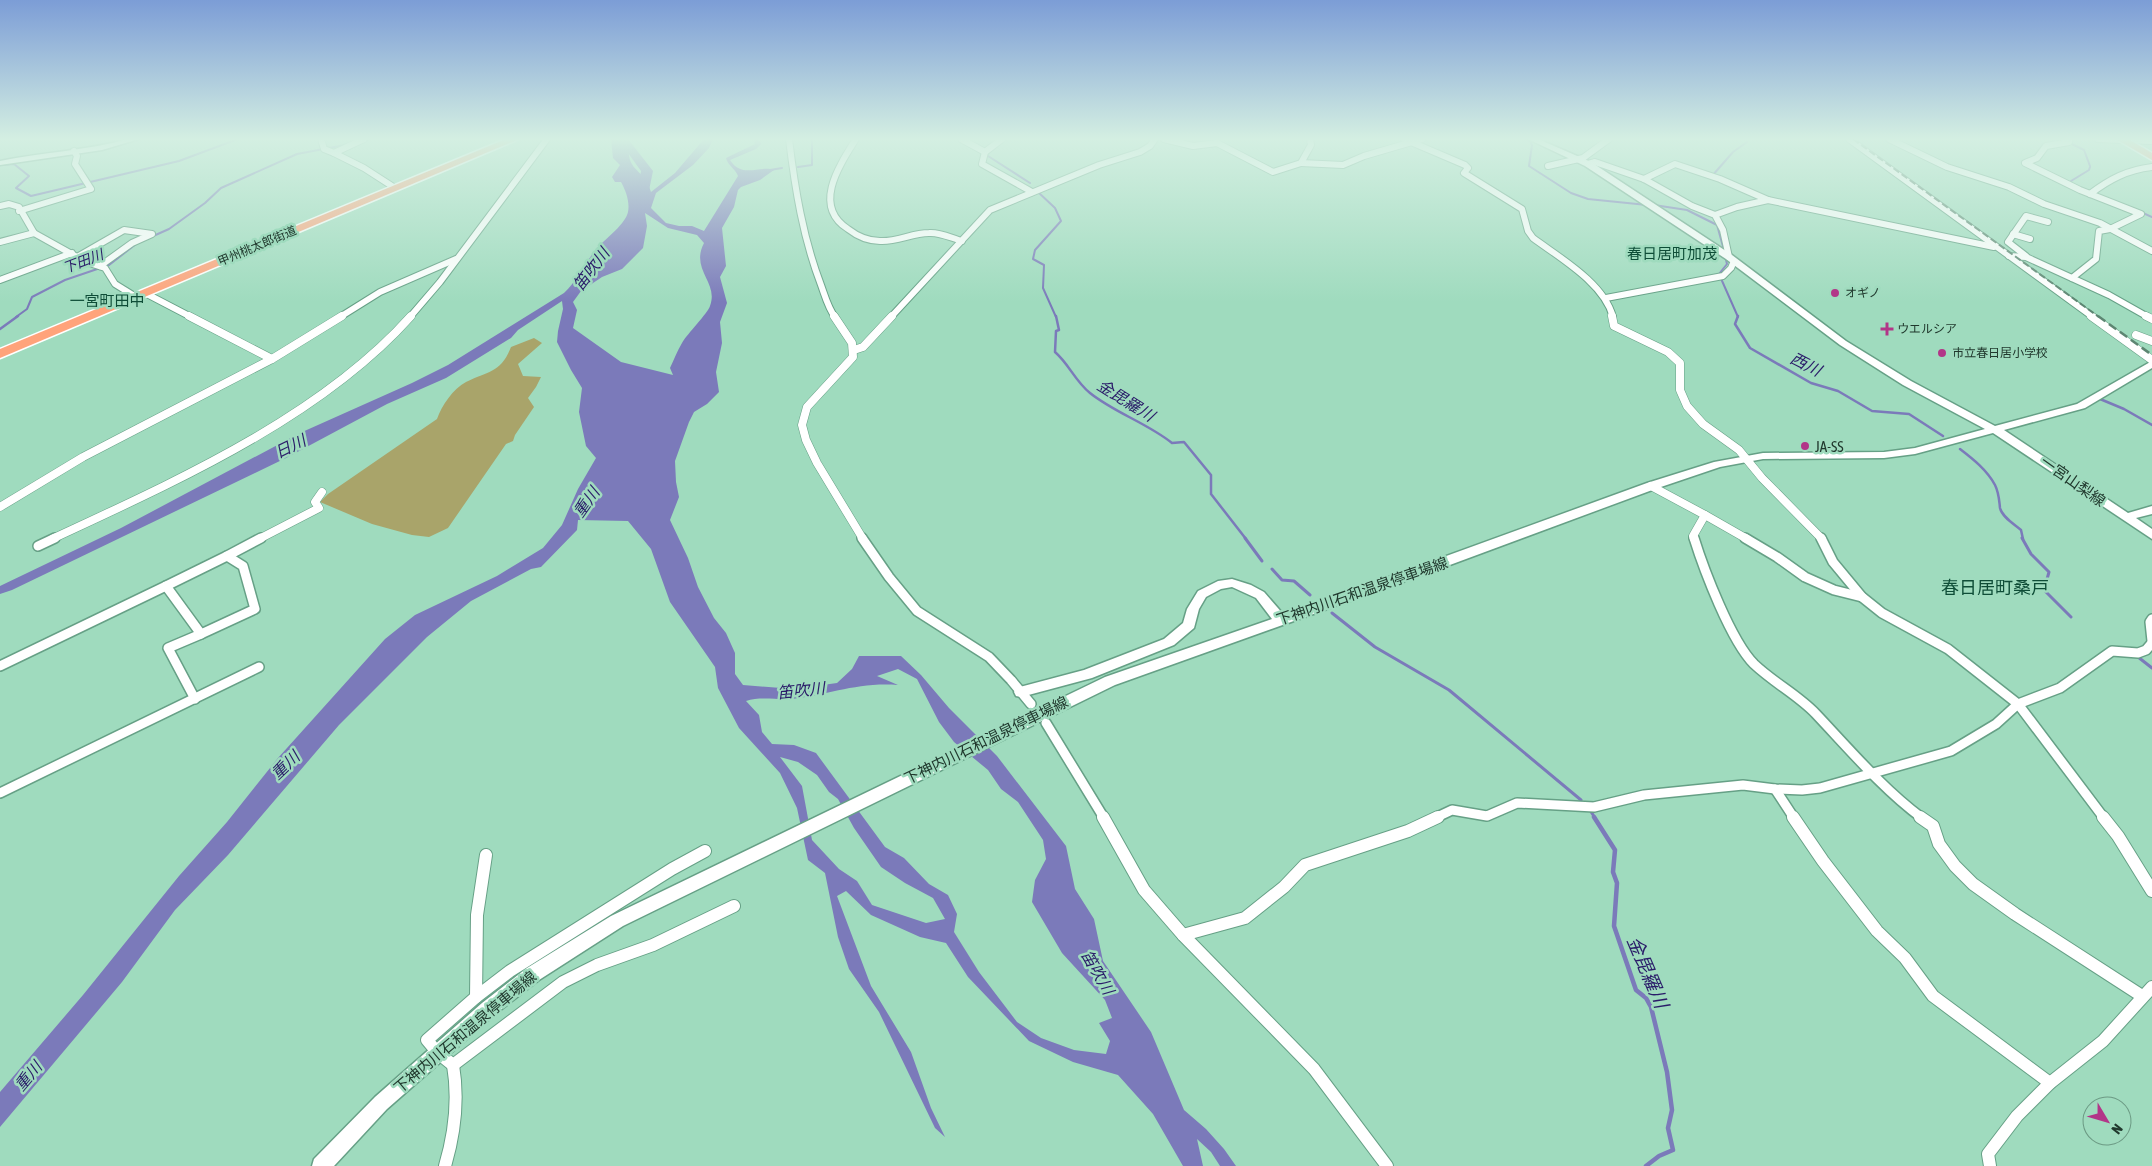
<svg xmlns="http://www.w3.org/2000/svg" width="2152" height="1166" font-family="'Asap Condensed','Noto Sans JP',sans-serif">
	<rect width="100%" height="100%" fill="#9fdbbe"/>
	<path fill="#a9a46a" d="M534,338L542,343L518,364L523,376L541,377L536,387L528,398L534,407L515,435L513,441L506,444L448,528L429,537L412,535L372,524L320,502L328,494L437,419C442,405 453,389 466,382C488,371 501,373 511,347Z"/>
	<path fill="#7b7aba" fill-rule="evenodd" d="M611,139H629C625,175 643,165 651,192L675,173L704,139H713L709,148L693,165L656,193L651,208L666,223L679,226H692L704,231L738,176C735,168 728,166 726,158L755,144L754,139H759L761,144L756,149L730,160C742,179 760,165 774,170L760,180L741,187L738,190L734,207L722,228L726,266L720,277L727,303L720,322L722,343L716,372L719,392L707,404L694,412L689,422L675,461L676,482L679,497L670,520L688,558L698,587L714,618L726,633L735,653V674L743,685L794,689L837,683L852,669L859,656H901L921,675L949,708L997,756L1066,846L1075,889L1094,919L1103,961L1151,1032L1184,1110L1206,1129L1224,1149L1236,1166H1220L1211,1152L1197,1139L1203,1166H1183L1153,1114L1118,1075L1073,1062L1029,1041L968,977L946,943L920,937L871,915L846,891L837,896L871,986L911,1052L931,1108L945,1137L935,1128L879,1012L849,969L838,937L825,873L808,860L797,808L780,773L739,728L718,688L715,667L670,602L651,549L628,521L578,520L577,530L541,567L531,569L471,601L427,637L339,725L228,855L175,910L122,982L0,1127V1092L83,995L179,876L227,822L278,758L385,639L415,615L497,576L543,548L562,525L578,489L596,458L586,446L579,412L582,388L571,370L557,342L558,331L563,309L562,301L518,330L511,338L446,378L387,404L286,458L12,590L0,594V586L121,528L300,433L412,383L448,365L564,293C578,280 585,262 598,247C607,238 626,223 628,212C630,202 626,191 621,182H615L612,177L620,165L613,158ZM645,213L668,228L697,235L704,243C690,270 719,282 710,306C708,313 687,334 682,343C677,351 674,360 670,368L673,375L621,362L573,328L577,310L573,302L581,291L602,277L622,269L643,248L647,226ZM898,669L917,679L939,722L954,742L988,770L1001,789L1018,802L1043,840L1046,859L1035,880L1032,902L1062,953L1105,1000L1112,1018L1099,1023L1110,1041L1106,1054L1074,1050L1041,1038L1017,1022L979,972L954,932L957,914L948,895L929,884L904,858L885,847L816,753L794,745L772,744L762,732L759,715L746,701C760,696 776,700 791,699C830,695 856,682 898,685L877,676ZM780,757L798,762L817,775L829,792L838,799L854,828L881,867L905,883L933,898L945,919L926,923L872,905L857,881L839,869L812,840L802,786Z"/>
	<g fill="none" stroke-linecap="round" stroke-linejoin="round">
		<g stroke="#7b7aba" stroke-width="2">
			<polyline points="1524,139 1530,141 1532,145 1529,166 1571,193 1588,199 1647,205"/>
			<polyline points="364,141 370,139"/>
			<polyline points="2072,144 2084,150 2090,166"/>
			<polyline points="988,156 1030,183"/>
			<polyline points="0,165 14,164 29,176 16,188 31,196 179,161 238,139"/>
			<polyline points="798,167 812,165 812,139"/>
			<polyline points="770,170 782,168"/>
			<polyline points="1712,176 1733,152 1747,142 1746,139"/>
			<polyline points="2072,185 2071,181 2089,170 2090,167"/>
			<polyline points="1038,192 1055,208 1061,221 1035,250 1033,259 1044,265 1043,288 1056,317"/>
			<polyline points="1654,205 1687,210 1717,225 1724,250"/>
			<polyline points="2141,212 2152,217"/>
			<polyline points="151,237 169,229 205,203 221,188 297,154 345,145"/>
			<polyline points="1726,260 1727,264 1719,274 1738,317"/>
			<polyline points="16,317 27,309 32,297 65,280 109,265 136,244"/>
		</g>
		<g stroke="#7b7aba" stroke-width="2.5">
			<path d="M1056,316L1059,330L1056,331L1055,352C1069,364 1075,381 1090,393C1115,413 1147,423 1172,443L1184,442L1211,475V494L1246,539"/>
			<polyline points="1738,316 1735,324 1750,348 1811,383 1838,391 1872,411 1909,414 1943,436"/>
			<polyline points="0,329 18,316"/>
			<polyline points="2100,399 2124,409 2152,425"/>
			<path d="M1960,449C1973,459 1987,470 1995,485C1999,493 1999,499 2000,508C2002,517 2014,524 2021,530L2023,539"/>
		</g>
		<g stroke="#7b7aba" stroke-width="3">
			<polyline points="1245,538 1262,561"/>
			<polyline points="2022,538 2031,554 2049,572 2044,590 2071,617"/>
			<polyline points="1272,569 1282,580 1294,581 1310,595"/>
			<polyline points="1332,613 1375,647 1449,690 1581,800"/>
			<polyline points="2138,657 2152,668"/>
			<polyline points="1590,810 1595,818"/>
		</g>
		<polyline stroke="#7b7aba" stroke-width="4.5" points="1594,817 1615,850 1613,872 1617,883 1614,926 1636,990 1646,998 1651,1007 1667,1072 1672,1110 1668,1128 1673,1150 1659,1156 1646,1166"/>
		<polygon fill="#7b7aba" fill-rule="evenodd" points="618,139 628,139 653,171 646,205 642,207 636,203 641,171"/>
		<defs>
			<g id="street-far3">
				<polyline points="321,139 324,149 334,153"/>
				<polyline points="364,139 334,153 364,168 395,188"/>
				<path d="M789,139C795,189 803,238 821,285C825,296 828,308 835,317"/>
				<path d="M856,139C839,166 812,206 848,229C857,236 868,241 880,241C897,242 912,233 929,233C940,232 951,238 962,241"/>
				<polyline points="961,139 985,152"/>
				<polyline points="1002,139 985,152 982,164 1032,192"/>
				<polyline points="1164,139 1193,146 1217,143 1273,172 1301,163 1311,145 1310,139"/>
				<path d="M1404,139L1465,165L1468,168L1464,173L1522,209L1528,231L1533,238C1560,258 1604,283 1613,317"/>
				<polyline points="1849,139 2093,317"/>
				<polyline points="1889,139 1947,167 2009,187 2044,204 2100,223 2152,251"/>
				<polyline points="2070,139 2069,142 2046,146 2037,158 2025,163 2080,190 2141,214 2110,229 2099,231 2096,259 2072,278"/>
				<polyline points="2098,139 2152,141"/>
				<polyline points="1301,163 1343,165 1364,156 1422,139"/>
				<polyline points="1588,164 1595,162 1644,179 1692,206 1715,215 1723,230 1729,257"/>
				<polyline points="1548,166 1583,158 1609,139"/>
				<polyline points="1644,179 1675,164 1720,179 1768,200 1994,247"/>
				<path d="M2090,194C2110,179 2127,170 2152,167"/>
				<polyline points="0,206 9,204 19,207 34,233 86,262 105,268 115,284 136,297"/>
				<polyline points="19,211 91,189 75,164 77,156 74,151"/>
				<polyline points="1715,215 1737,207 1768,200"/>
				<polyline points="2013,234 2030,239"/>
				<polyline points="0,242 34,233"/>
				<polyline points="2009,256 2026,257 2109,295 2148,317"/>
				<polyline points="2026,256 2008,242 2026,216 2048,222"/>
				<polyline points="77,257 124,230 152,234 132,243 100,266"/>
				<polyline points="0,280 72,253"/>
				<polyline points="145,293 191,317"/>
				<polyline points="1606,298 1723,276 1731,268 1734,261"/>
				<polyline points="340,317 380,292 456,259"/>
				<polyline points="410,317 440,282 547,139"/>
				<polyline points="891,317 990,210 1099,165 1140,152 1150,146 1155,139"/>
			</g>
			<g id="street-far2">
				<polyline points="189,316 272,359"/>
				<polyline points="834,316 852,343 853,357 807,407 802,425 806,440 817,463 863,539"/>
				<polyline points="1612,316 1614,326 1668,352 1680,363 1680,390 1687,406 1703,424 1739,450 1762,478 1822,539"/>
				<polyline points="2091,316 2152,360"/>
				<polyline points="2146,316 2152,319"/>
				<polyline points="2136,335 2152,341"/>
				<polyline points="854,350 863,347 892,316"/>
				<polyline points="1651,486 1705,515 1693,536 1694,539"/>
				<polyline points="0,507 83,457 272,359 342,316"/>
				<polyline points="1705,515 1747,539"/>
				<path d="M52,539C174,482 320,418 411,316"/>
				<polyline points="259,539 319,508 315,502 322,492"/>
			</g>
			<g id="street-far1">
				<polyline points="862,538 889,577 917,611 989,657 1011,680 1031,704"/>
				<path d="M1694,538C1704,570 1731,641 1754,664C1774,683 1798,695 1816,714C1850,750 1883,789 1922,818"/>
				<polyline points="1745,538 1777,557 1805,577 1834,590 1862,597"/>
				<polyline points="1821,538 1833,562 1862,597 1882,613 1948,649 2018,704 2104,818"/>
				<polyline points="38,546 55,538"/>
				<polyline points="227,556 261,538"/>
				<polygon points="227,556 243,566 255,609 201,634 166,586"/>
				<polyline points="2152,619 2150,622 2152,641"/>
				<polyline points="0,666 166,586"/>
				<polyline points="195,699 168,648 201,634"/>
				<polyline points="1046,723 1104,818"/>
				<polyline points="1775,789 1794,818"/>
				<polyline points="0,793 259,667"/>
				<polyline points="1435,818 1452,810 1487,816 1517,803 1594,807 1644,795 1743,785 1775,789 1802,790 1820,788 1951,751 1996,724 2018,704 2060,688 2112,651 2138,653 2146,650 2152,643"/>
			</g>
			<g id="street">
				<polyline points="1103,817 1144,890 1183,935 1314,1069 1387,1166"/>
				<polyline points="1793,817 1823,861 1877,931 1905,958 1933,996 2050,1083"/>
				<polyline points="1920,817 1933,826 1939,844 1955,866 1973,884 2015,914 2142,996"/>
				<polyline points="2103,817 2118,836 2152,891"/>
				<polyline points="705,851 672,869 510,971 476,997 427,1040 437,1052 453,1065 563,982 597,965 653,945 734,906"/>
				<polyline points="1183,935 1245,918 1284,887 1305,865 1408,831 1438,817"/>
				<polyline points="476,997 477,915 486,855"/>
				<path d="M445,1166C455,1132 459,1100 453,1065"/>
				<polyline points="1990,1166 1988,1154 2017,1116 2050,1083 2103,1041 2152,987"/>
			</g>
			<g id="secondary">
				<path d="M128,139H139L102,150L0,165V161C42,152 86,151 128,139Z"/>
				<polygon points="1528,139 1538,139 1591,162 1732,255 1846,341 1911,381 1995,426 2077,404 2152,361 2152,368 2085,408 2004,430 2128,513 2152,506 2152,514 2136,518 2152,529 2152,539 1993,433 1915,454 1884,458 1763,459 1720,467 1655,489 1431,572 1115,685 623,926 539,980 494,1015 387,1109 334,1166 312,1166 314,1159 375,1097 482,1003 527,968 611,916 1105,677 1272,619 1256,598 1232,587 1221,589 1206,597 1199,609 1194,628 1174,645 1092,678 1021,697 1016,696 1014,692 1016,688 1084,670 1164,639 1183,623 1187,609 1198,591 1218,581 1232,579 1251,585 1264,592 1284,615 1647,483 1714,462 1763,453 1884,452 1915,448 1985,429 1903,385 1840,345 1726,259 1585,166"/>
			</g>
			<g id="highway">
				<polygon points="506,139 519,139 0,358 0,349"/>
				<polygon points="2116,139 2128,139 2152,153 2152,160"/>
			</g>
		</defs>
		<use href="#street-far3" stroke="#66a086" stroke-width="8"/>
		<use href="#street-far2" stroke="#66a086" stroke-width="9"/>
		<use href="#street-far1" stroke="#66a086" stroke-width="12"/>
		<use href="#street" stroke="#66a086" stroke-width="14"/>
		<use href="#secondary" stroke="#66a086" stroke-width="3"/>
		<use href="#highway" stroke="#fff" stroke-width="3"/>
		<use href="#street-far3" stroke="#fff" stroke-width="6"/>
		<use href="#street-far2" stroke="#fff" stroke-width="8"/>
		<use href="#street-far1" stroke="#fff" stroke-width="9"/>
		<use href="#street" stroke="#fff" stroke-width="12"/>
		<use href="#secondary" fill="#fff" fill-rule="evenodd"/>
		<use href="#highway" fill="#ffa37b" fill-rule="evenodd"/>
		<polyline stroke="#5d8672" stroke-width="2" stroke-dasharray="7 3" stroke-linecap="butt" points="1853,139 2099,317"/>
		<polyline stroke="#5d8672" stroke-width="2.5" stroke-dasharray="9 4.5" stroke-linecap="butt" points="2098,316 2152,355"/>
	</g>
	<linearGradient id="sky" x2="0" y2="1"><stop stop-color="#7c9dd6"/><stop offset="0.46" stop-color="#d4efe2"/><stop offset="1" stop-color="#d4efe2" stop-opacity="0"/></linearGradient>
	<rect width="2152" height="302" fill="url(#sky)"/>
	<g fill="#b23688" stroke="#9fdbbe" stroke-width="2">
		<circle cx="1835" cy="293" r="5"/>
		<path d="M1884.5 321.5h5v5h5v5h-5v5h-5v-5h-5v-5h5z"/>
		<circle cx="1942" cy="353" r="5"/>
		<circle cx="1805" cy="446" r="5"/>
	</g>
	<g text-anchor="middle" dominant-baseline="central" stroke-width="5" stroke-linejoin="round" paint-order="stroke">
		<g font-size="12" fill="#20382d" stroke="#9fdbbe">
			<text transform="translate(257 246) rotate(-23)">甲州桃太郎街道</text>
		</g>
		<g font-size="12" fill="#20382d" stroke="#9fdbbe" text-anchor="start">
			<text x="1845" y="293">オギノ</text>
			<text x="1897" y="329">ウエルシア</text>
			<text x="1952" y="353">市立春日居小学校</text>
		</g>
		<g font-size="14" font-style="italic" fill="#2a1c69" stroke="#9fdbbe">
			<text transform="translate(83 261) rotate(-21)">下田川</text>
		</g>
		<g font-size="15" fill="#0e4d37" stroke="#9fdbbe">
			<text x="1672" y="253">春日居町加茂</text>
			<text x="107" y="300">一宮町田中</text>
		</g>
		<g font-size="15" fill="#20382d" stroke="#9fdbbe" text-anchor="start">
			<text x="1815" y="446">JA-SS</text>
		</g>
		<g font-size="15" fill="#20382d" stroke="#9fdbbe">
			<text transform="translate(2073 481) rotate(35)">一宮山梨線</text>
			<text transform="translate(1362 591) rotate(-19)">下神内川石和温泉停車場線</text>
			<text transform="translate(986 740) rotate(-26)">下神内川石和温泉停車場線</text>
			<text transform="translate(465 1032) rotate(-40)">下神内川石和温泉停車場線</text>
		</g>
		<g font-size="16" font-style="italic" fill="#2a1c69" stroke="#9fdbbe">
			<text transform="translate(591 269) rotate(-53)">笛吹川</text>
			<text transform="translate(1806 364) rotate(27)">西川</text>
			<text transform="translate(1126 400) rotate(32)">金毘羅川</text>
			<text transform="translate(290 446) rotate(-26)">日川</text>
			<text transform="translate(586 502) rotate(-55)">重川</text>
			<text transform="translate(801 690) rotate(-6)">笛吹川</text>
			<text transform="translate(285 765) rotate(-44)">重川</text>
			<text transform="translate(1098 972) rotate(60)">笛吹川</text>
			<text transform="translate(28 1076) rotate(-50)">重川</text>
		</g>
		<g font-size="18" fill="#0e4d37" stroke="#9fdbbe">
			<text x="1995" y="587">春日居町桑戸</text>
		</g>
		<g font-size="19" font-style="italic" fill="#2a1c69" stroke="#9fdbbe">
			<text transform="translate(1648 972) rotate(67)">金毘羅川</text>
		</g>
	</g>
	<g transform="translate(2107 1121) rotate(128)"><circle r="24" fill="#9fdbbe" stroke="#6c9a84"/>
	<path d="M0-4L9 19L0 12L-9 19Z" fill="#b23688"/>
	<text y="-8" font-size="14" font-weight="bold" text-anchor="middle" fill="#20382d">N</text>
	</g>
</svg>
